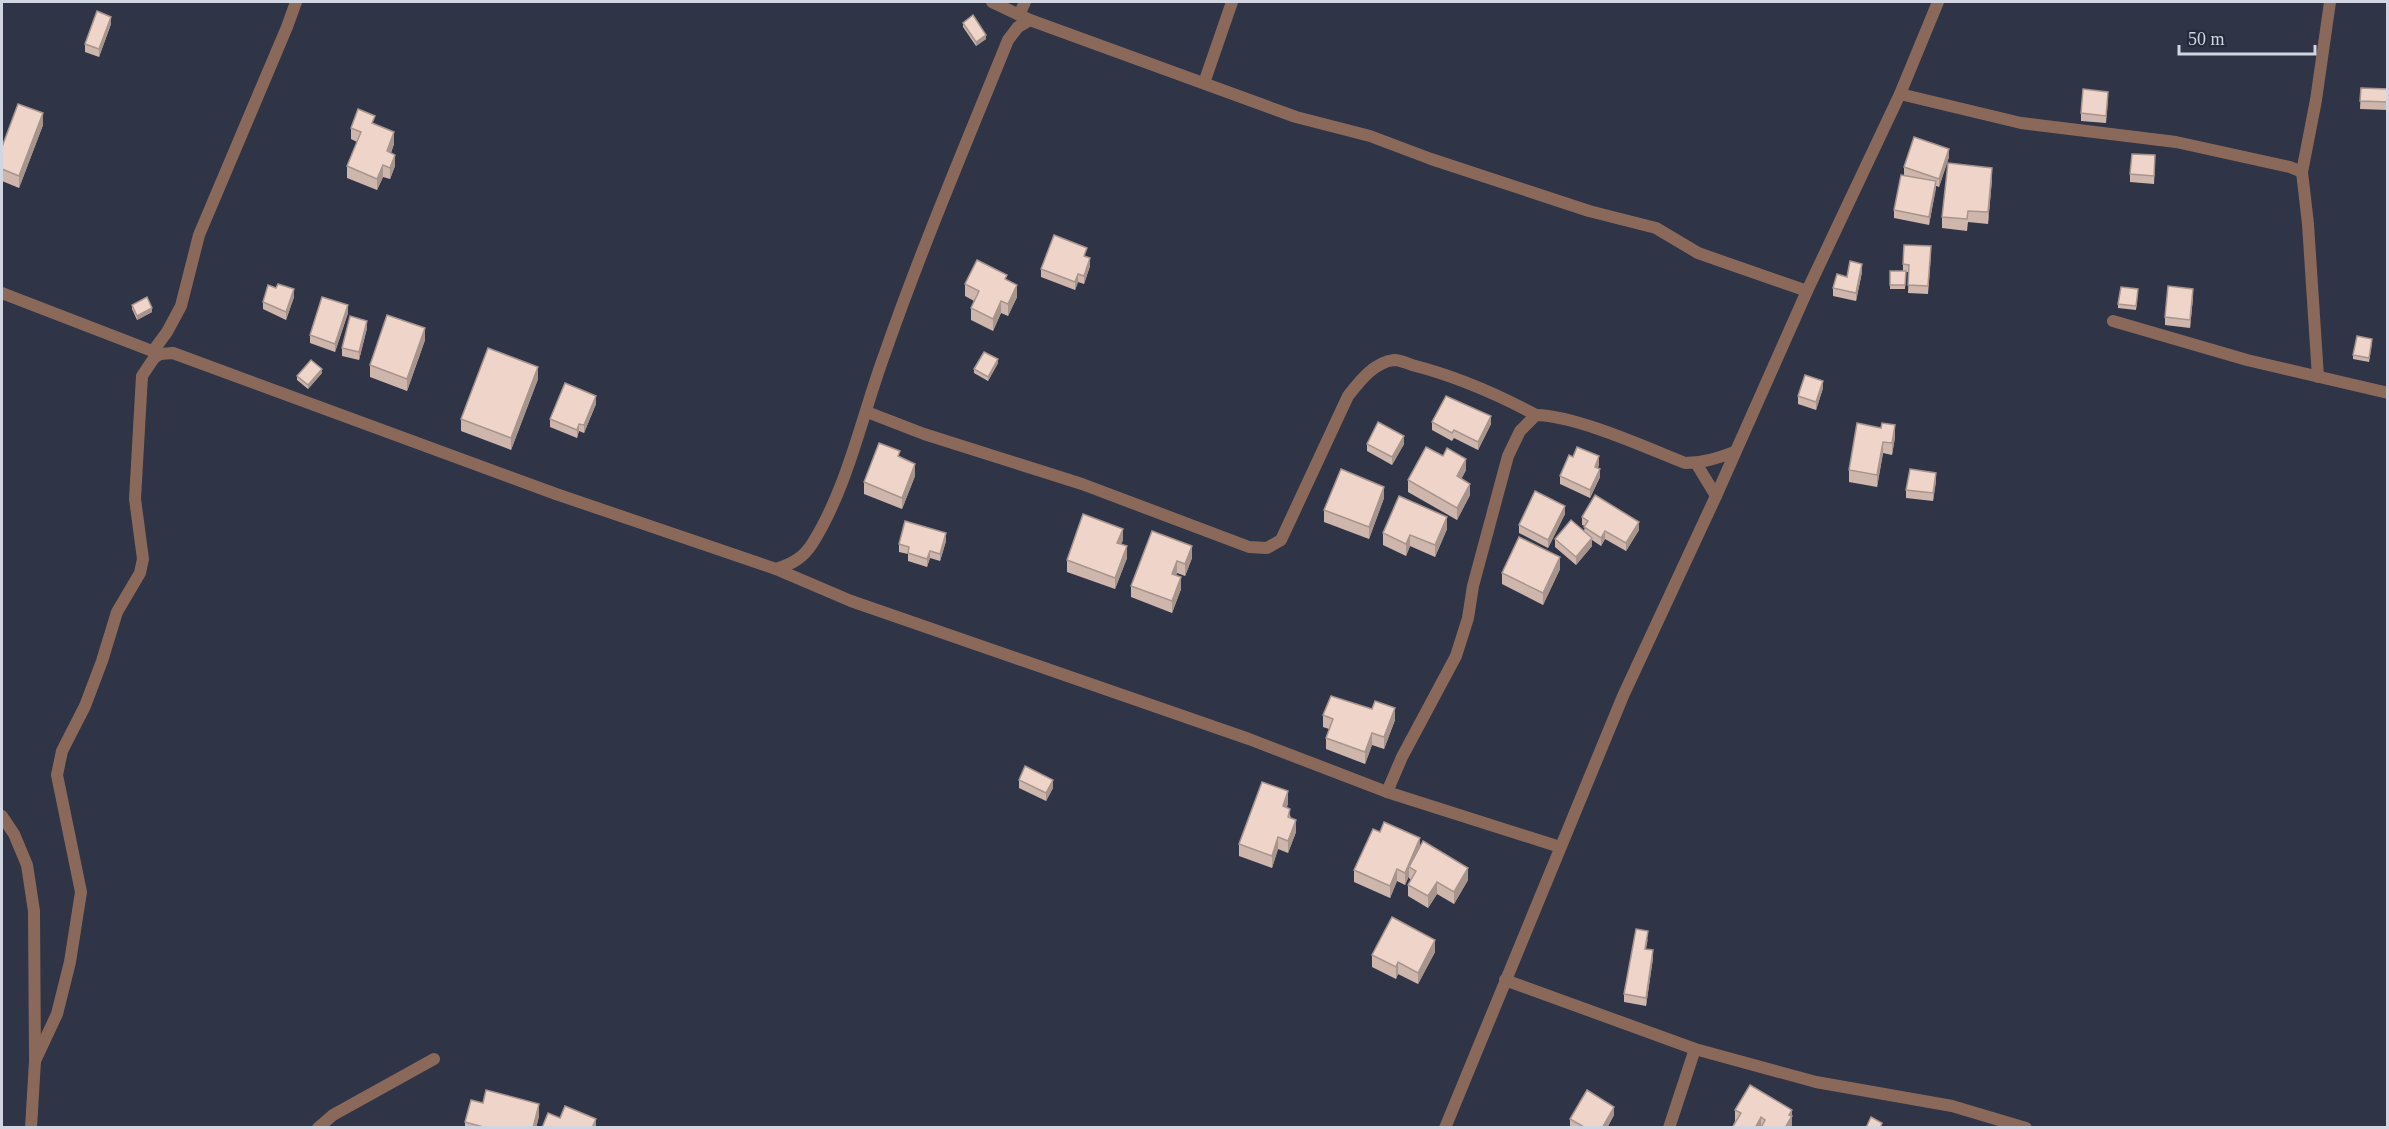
<svg xmlns="http://www.w3.org/2000/svg" width="2389" height="1129" font-family="'Times New Roman',serif">
	<rect width="100%" height="100%" fill="#2f3447"/>
	<g fill="none" stroke-linecap="round" stroke-linejoin="round">
		<g stroke="#8a695b" stroke-width="12">
			<polyline points="992,2 1030,20 1296,117 1370,136 1431,159 1589,211 1656,228 1698,253 1807,291"/>
			<polyline points="1019,15 1025,2"/>
			<polyline points="1204,83 1232,2"/>
			<polyline points="1900,94 2021,123 2176,142 2290,167 2302,172 2308,224 2318,377"/>
			<polyline points="2302,172 2316,100 2330,2"/>
			<polyline points="2,293 160,354"/>
			<polyline points="2113,321 2247,360 2388,393"/>
			<polyline points="153,351 167,332 181,306 199,235 287,27 296,2"/>
			<path d="M867,412L924,434L1082,484L1249,547L1267,548L1281,540L1348,396C1359,382 1374,362 1394,360C1399,360 1407,363 1412,365C1455,376 1497,394 1536,415"/>
			<polyline points="1696,463 1716,496"/>
			<polyline points="776,569 851,601 1249,739 1387,792 1560,847"/>
			<path d="M1387,792L1402,757L1456,656L1468,618L1473,586L1508,456L1520,431L1536,415C1577,416 1645,447 1685,463C1703,463 1718,458 1734,452"/>
			<polyline points="2,816 14,834 27,865 34,911 35,1061 31,1128"/>
			<polyline points="1505,980 1695,1049 1816,1082 1952,1106 2026,1128"/>
			<path d="M35,1061L57,1014L70,962L81,892L57,775L62,751L85,706L102,661L117,612L140,573L143,559L135,499L142,376L154,358L160,354L173,353L556,494L776,569C792,564 803,558 812,544C848,487 862,415 885,353C922,247 966,144 1008,40L1018,27L1030,20"/>
			<polyline points="318,1128 333,1115 434,1059"/>
			<polyline points="1445,1128 1623,696 1716,496 1807,291 1900,94 1938,2"/>
			<polyline points="1669,1128 1695,1049"/>
		</g>
	</g>
	<g fill="#ceb6ad">
		<polygon points="963,23 986,39 976,46 963,27"/>
		<polygon points="111,24 99,57 85,52 85,44"/>
		<polygon points="2361,88 2388,89 2388,110 2360,109"/>
		<polygon points="2108,99 2106,123 2081,121 2081,113"/>
		<polygon points="375,124 394,144 391,153 395,166 390,179 383,177 377,190 347,178 347,166 357,142 351,139 351,128"/>
		<polygon points="43,125 19,188 2,181 2,147"/>
		<polygon points="1949,157 1939,187 1936,186 1929,225 1894,218 1894,210 1904,175 1904,167"/>
		<polygon points="2155,163 2154,184 2130,182 2130,174"/>
		<polygon points="1992,179 1988,224 1968,222 1967,231 1942,228 1942,217"/>
		<polygon points="1931,254 1928,294 1908,293 1909,272 1906,272 1905,289 1890,289 1890,271 1903,271 1903,264"/>
		<polygon points="1087,256 1090,266 1084,284 1078,282 1075,290 1041,277 1041,269"/>
		<polygon points="1862,272 1856,301 1833,296 1833,288"/>
		<polygon points="1007,280 1017,297 1008,316 1001,313 993,331 971,320 971,308 974,301 965,296 965,284"/>
		<polygon points="2138,293 2136,310 2118,308 2118,304"/>
		<polygon points="294,297 286,320 263,309 263,302"/>
		<polygon points="2193,297 2190,328 2165,325 2165,317"/>
		<polygon points="132,305 152,312 137,320 132,309"/>
		<polygon points="348,313 335,352 310,343 310,335"/>
		<polygon points="367,328 359,360 342,356 342,348"/>
		<polygon points="425,340 407,391 370,377 370,365"/>
		<polygon points="2372,343 2369,362 2353,359 2353,355"/>
		<polygon points="998,363 988,381 974,373 974,369"/>
		<polygon points="322,373 308,389 297,380 297,376"/>
		<polygon points="538,379 511,450 461,431 461,419"/>
		<polygon points="1823,388 1816,410 1798,404 1798,396"/>
		<polygon points="596,404 584,433 579,431 577,438 550,427 550,419"/>
		<polygon points="1432,422 1491,424 1478,450 1454,438 1452,441 1432,430"/>
		<polygon points="1881,428 1895,437 1892,455 1883,453 1877,487 1849,482 1849,470"/>
		<polygon points="1367,444 1404,444 1392,465 1367,451"/>
		<polygon points="900,457 915,476 902,509 864,494 864,482"/>
		<polygon points="1573,457 1599,464 1598,468 1600,477 1590,498 1560,484 1560,476"/>
		<polygon points="1466,470 1461,479 1470,495 1457,520 1408,492 1408,480"/>
		<polygon points="1936,481 1933,501 1906,498 1906,490"/>
		<polygon points="1384,498 1369,539 1324,522 1324,510"/>
		<polygon points="1565,514 1548,548 1519,533 1519,525"/>
		<polygon points="1582,517 1639,530 1626,551 1605,539 1601,546 1592,540 1592,546 1576,565 1555,547 1555,539 1584,531 1585,526 1582,525"/>
		<polygon points="1447,529 1435,557 1410,546 1406,556 1383,545 1383,533"/>
		<polygon points="1152,531 1192,558 1185,576 1177,573 1176,575 1181,589 1172,613 1131,597 1131,586"/>
		<polygon points="1123,540 1121,544 1127,558 1115,589 1067,572 1067,560"/>
		<polygon points="946,541 940,561 930,558 927,567 908,561 908,554 899,552 899,544"/>
		<polygon points="1560,569 1543,605 1502,584 1502,573"/>
		<polygon points="1323,715 1395,720 1384,749 1372,745 1365,764 1326,749 1326,738 1329,729 1323,727"/>
		<polygon points="1019,780 1053,788 1046,801 1019,788"/>
		<polygon points="1288,803 1287,807 1296,832 1288,853 1278,849 1272,868 1239,856 1239,844"/>
		<polygon points="1380,832 1420,846 1468,880 1454,904 1437,894 1428,908 1408,896 1408,885 1411,880 1409,878 1409,876 1405,885 1397,881 1390,898 1354,882 1354,870"/>
		<polygon points="1648,938 1646,949 1653,958 1646,1006 1624,1002 1624,994"/>
		<polygon points="1435,952 1418,984 1398,974 1396,979 1372,967 1372,955"/>
		<polygon points="483,1103 539,1116 536,1128 465,1128 465,1122"/>
		<polygon points="1735,1110 1792,1110 1792,1128 1732,1128 1735,1121"/>
		<polygon points="1614,1115 1607,1128 1572,1128 1570,1126 1570,1119"/>
	</g>
	<g fill="#a7948d">
		<polygon points="111,17 111,24 99,57 99,49"/>
		<polygon points="986,35 986,39 976,46 976,42"/>
		<polygon points="43,113 43,125 19,188 19,176"/>
		<polygon points="394,132 394,144 387,163 387,151"/>
		<polygon points="1949,149 1949,157 1939,187 1939,179"/>
		<polygon points="395,155 395,166 390,179 390,168"/>
		<polygon points="383,165 383,177 377,190 377,179"/>
		<polygon points="1992,168 1992,179 1988,224 1988,212"/>
		<polygon points="1936,181 1936,189 1929,225 1929,217"/>
		<polygon points="1090,258 1090,266 1084,284 1084,276"/>
		<polygon points="1862,264 1862,272 1856,301 1856,293"/>
		<polygon points="1078,274 1078,282 1075,290 1075,282"/>
		<polygon points="1017,285 1017,297 1008,316 1008,304"/>
		<polygon points="294,289 294,297 286,320 286,312"/>
		<polygon points="2193,289 2193,297 2190,328 2190,320"/>
		<polygon points="1001,301 1001,313 993,331 993,319"/>
		<polygon points="348,305 348,313 335,352 335,344"/>
		<polygon points="152,308 152,312 137,320 137,316"/>
		<polygon points="367,321 367,328 359,360 359,352"/>
		<polygon points="425,328 425,340 407,391 407,379"/>
		<polygon points="998,359 998,363 988,381 988,377"/>
		<polygon points="538,367 538,379 511,450 511,438"/>
		<polygon points="322,369 322,373 308,389 308,385"/>
		<polygon points="1823,381 1823,388 1816,410 1816,402"/>
		<polygon points="596,396 596,404 584,433 584,425"/>
		<polygon points="1491,416 1491,424 1478,450 1478,442"/>
		<polygon points="579,424 579,431 577,438 577,430"/>
		<polygon points="1895,425 1895,437 1892,455 1892,443"/>
		<polygon points="1404,436 1404,444 1392,465 1392,457"/>
		<polygon points="1883,442 1883,453 1877,487 1877,475"/>
		<polygon points="1599,456 1599,464 1595,475 1595,467"/>
		<polygon points="1466,459 1466,470 1457,488 1457,476"/>
		<polygon points="915,464 915,476 902,509 902,498"/>
		<polygon points="1600,469 1600,477 1590,498 1590,490"/>
		<polygon points="1936,473 1936,481 1933,501 1933,493"/>
		<polygon points="1470,484 1470,495 1457,520 1457,508"/>
		<polygon points="1384,487 1384,498 1369,539 1369,527"/>
		<polygon points="1565,506 1565,514 1548,548 1548,540"/>
		<polygon points="1447,517 1447,529 1435,557 1435,545"/>
		<polygon points="1639,522 1639,530 1626,551 1626,543"/>
		<polygon points="1123,529 1123,540 1117,555 1117,543"/>
		<polygon points="1605,531 1605,539 1601,546 1601,538"/>
		<polygon points="946,533 946,541 940,561 940,554"/>
		<polygon points="1410,535 1410,546 1406,556 1406,544"/>
		<polygon points="1592,538 1592,546 1576,565 1576,557"/>
		<polygon points="1127,546 1127,558 1115,589 1115,578"/>
		<polygon points="1192,546 1192,558 1185,576 1185,564"/>
		<polygon points="930,551 930,558 927,567 927,559"/>
		<polygon points="1560,557 1560,569 1543,605 1543,593"/>
		<polygon points="1177,561 1177,573 1172,585 1172,574"/>
		<polygon points="1181,577 1181,589 1172,613 1172,601"/>
		<polygon points="1395,708 1395,720 1384,749 1384,737"/>
		<polygon points="1372,733 1372,745 1365,764 1365,752"/>
		<polygon points="1053,780 1053,788 1046,801 1046,793"/>
		<polygon points="1288,791 1288,803 1283,818 1283,806"/>
		<polygon points="1296,820 1296,832 1288,853 1288,841"/>
		<polygon points="1278,837 1278,849 1272,868 1272,856"/>
		<polygon points="1420,838 1420,849 1409,867 1409,876 1405,885 1405,873"/>
		<polygon points="1468,868 1468,880 1454,904 1454,892"/>
		<polygon points="1397,869 1397,881 1390,898 1390,886"/>
		<polygon points="1437,882 1437,894 1428,908 1428,896"/>
		<polygon points="1435,940 1435,952 1418,984 1418,973"/>
		<polygon points="1653,950 1653,958 1646,1006 1646,998"/>
		<polygon points="1398,962 1398,974 1396,979 1396,967"/>
		<polygon points="539,1104 539,1116 536,1128 533,1128"/>
		<polygon points="1614,1107 1614,1115 1607,1128 1602,1128"/>
		<polygon points="1792,1110 1792,1128 1785,1128 1789,1115"/>
		<polygon points="1761,1117 1761,1128 1755,1128"/>
		<polygon points="596,1119 596,1128 592,1128"/>
	</g>
	<g fill="#efd4c9" stroke="#a7948d" stroke-width="1.5">
		<polygon points="97,11 111,17 99,49 85,44"/>
		<polygon points="973,15 986,35 976,42 963,23"/>
		<polygon points="2361,88 2388,89 2388,102 2360,101"/>
		<polygon points="2083,89 2108,92 2106,116 2081,113"/>
		<polygon points="18,104 43,113 19,176 2,169 2,147"/>
		<polygon points="358,109 375,116 372,123 394,132 387,151 395,155 390,168 383,165 377,179 347,166 361,132 351,128"/>
		<polygon points="1914,137 1949,149 1939,179 1904,167"/>
		<polygon points="2132,154 2155,155 2154,176 2130,174"/>
		<polygon points="1948,163 1992,168 1988,212 1968,211 1967,219 1942,217"/>
		<polygon points="1901,175 1936,181 1929,217 1894,210"/>
		<polygon points="1054,235 1087,248 1084,256 1090,258 1084,276 1078,274 1075,282 1041,269"/>
		<polygon points="1904,245 1931,246 1928,286 1908,285 1909,265 1903,264"/>
		<polygon points="977,260 1007,275 1005,279 1017,285 1008,304 1001,301 993,319 971,308 979,291 965,284"/>
		<polygon points="1850,261 1862,264 1856,293 1833,288 1837,274 1847,277"/>
		<polygon points="1890,271 1906,271 1905,285 1890,285"/>
		<polygon points="278,284 294,289 286,312 263,302 268,285 276,288"/>
		<polygon points="2168,286 2193,289 2190,320 2165,317"/>
		<polygon points="2121,287 2138,289 2136,306 2118,304"/>
		<polygon points="147,297 152,308 137,316 132,305"/>
		<polygon points="322,297 348,305 335,344 310,335"/>
		<polygon points="387,315 425,328 407,379 370,365"/>
		<polygon points="350,316 367,321 359,352 342,348"/>
		<polygon points="2357,336 2372,339 2369,358 2353,355"/>
		<polygon points="488,348 538,367 511,438 461,419"/>
		<polygon points="984,352 998,359 988,377 974,369"/>
		<polygon points="311,360 322,369 308,385 297,376"/>
		<polygon points="1805,375 1823,381 1816,402 1798,396"/>
		<polygon points="565,383 596,396 584,425 579,424 577,430 550,419"/>
		<polygon points="1446,396 1491,416 1478,442 1454,430 1452,433 1432,422"/>
		<polygon points="1378,422 1404,436 1392,457 1367,444"/>
		<polygon points="1857,423 1881,428 1882,423 1895,425 1892,443 1883,442 1877,475 1849,470"/>
		<polygon points="879,443 900,451 898,456 915,464 902,498 864,482"/>
		<polygon points="1426,447 1443,456 1447,448 1466,459 1457,476 1470,484 1457,508 1408,480"/>
		<polygon points="1577,447 1599,456 1595,467 1600,469 1590,490 1560,476 1569,455 1573,457"/>
		<polygon points="1341,469 1384,487 1369,527 1324,510"/>
		<polygon points="1910,469 1936,473 1933,493 1906,490"/>
		<polygon points="1535,491 1565,506 1548,540 1519,525"/>
		<polygon points="1595,495 1639,522 1626,543 1605,531 1601,538 1584,527 1588,521 1582,517"/>
		<polygon points="1399,496 1447,517 1435,545 1410,535 1406,544 1383,533"/>
		<polygon points="1083,514 1123,529 1117,543 1127,546 1115,578 1067,560"/>
		<polygon points="1571,520 1592,538 1576,557 1555,539"/>
		<polygon points="905,521 946,533 940,554 930,551 927,559 908,553 909,547 899,544"/>
		<polygon points="1152,531 1192,546 1185,564 1177,561 1172,574 1181,577 1172,601 1131,586"/>
		<polygon points="1519,537 1560,557 1543,593 1502,573"/>
		<polygon points="1331,696 1372,709 1375,701 1395,708 1384,737 1372,733 1365,752 1326,738 1333,719 1323,715"/>
		<polygon points="1025,766 1053,780 1046,793 1019,780"/>
		<polygon points="1262,782 1288,791 1283,806 1290,809 1288,817 1296,820 1288,841 1278,837 1272,856 1239,844"/>
		<polygon points="1384,822 1420,838 1405,873 1397,869 1390,886 1354,870 1373,829 1380,832"/>
		<polygon points="1423,841 1468,868 1454,892 1437,882 1428,896 1408,885 1416,871 1409,867"/>
		<polygon points="1392,917 1435,940 1418,973 1398,962 1396,967 1372,955"/>
		<polygon points="1636,929 1648,931 1645,949 1653,950 1646,998 1624,994"/>
		<polygon points="1750,1085 1792,1110 1789,1115 1792,1116 1785,1128 1780,1127 1779,1128 1761,1128 1765,1120 1761,1117 1755,1128 1732,1128 1741,1113 1735,1110"/>
		<polygon points="486,1090 539,1104 533,1128 487,1128 465,1122 471,1100 483,1103"/>
		<polygon points="1587,1090 1614,1107 1602,1128 1583,1128 1584,1127 1570,1119"/>
		<polygon points="565,1106 596,1119 592,1128 542,1128 548,1113 560,1118"/>
		<polygon points="1871,1117 1882,1123 1880,1128 1866,1128"/>
	</g>
	<rect width="2389" height="1129" fill="none" stroke="#d2d6e2" stroke-width="6"/>
	<path d="M2179 45v9h136v-9" fill="none" stroke="#d2d6e2" stroke-width="3"/>
	<text x="2188" y="45" font-size="18" fill="#d2d6e2" stroke="#252a3c" stroke-width="4.5" paint-order="stroke">50 m</text>
</svg>
